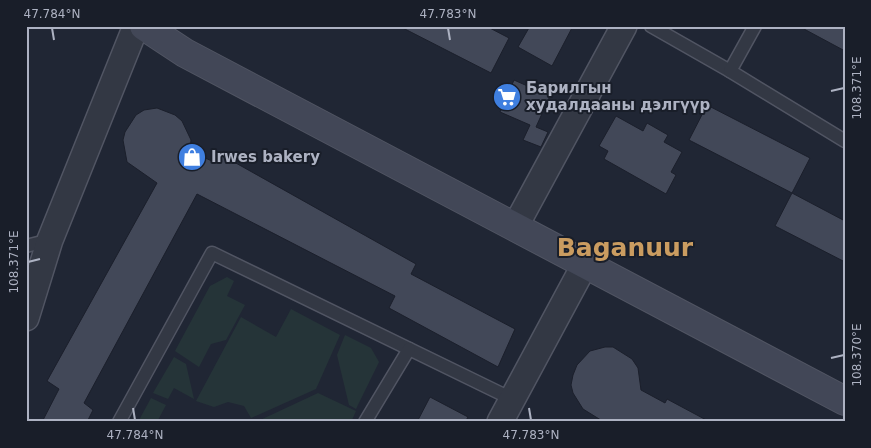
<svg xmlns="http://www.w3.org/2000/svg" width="871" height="448" font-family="'DejaVu Sans',sans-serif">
	<rect width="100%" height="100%" fill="#202634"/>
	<g fill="#253438">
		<polygon points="227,277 234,281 227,296 245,305 226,340 211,344 199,367 175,351 210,286"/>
		<polygon points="291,309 340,335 316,389 251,418 244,406 228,402 214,407 196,401 241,317 276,337"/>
		<polygon points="345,335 371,348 379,362 356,409 349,405 337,355"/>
		<polygon points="174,357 186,364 194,399 174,388 168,399 153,393"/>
		<polygon points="318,393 356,411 351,422 256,422"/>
		<polygon points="151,398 166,405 157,422 138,422"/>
	</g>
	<g fill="#424858" stroke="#1b1f2b">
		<polygon points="399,26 486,26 509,38 491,73"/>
		<polygon points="530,26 573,26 552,66 518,47"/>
		<polygon points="806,26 845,26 845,51 804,29"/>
		<polygon points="514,80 550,96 536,127 548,132 541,147 523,140 530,125 500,112"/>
		<polygon points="707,105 810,158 792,193 689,140"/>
		<polygon points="157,108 175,115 182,121 191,140 190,151 214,162 218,153 416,264 411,274 515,329 498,367 389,308 395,296 197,194 84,403 93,410 87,422 42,422 59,389 47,381 157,183 127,162 123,140 125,132 136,115 144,110"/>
		<polygon points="616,116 643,131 647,123 668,135 664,142 682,152 671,172 676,175 666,194 604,159 608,151 599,146"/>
		<polygon points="792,193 845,221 845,262 775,226"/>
		<polygon points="605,347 613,347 632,359 638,368 641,390 665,403 667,399 710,422 604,422 583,409 573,393 571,385 573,375 577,365 590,351"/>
		<polygon points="430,397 468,417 465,422 417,422"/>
	</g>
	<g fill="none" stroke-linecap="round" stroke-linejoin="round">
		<defs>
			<g id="service">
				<polyline points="651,26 730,71"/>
				<polyline points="755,26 730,71 845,141"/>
				<polyline points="26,246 50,240"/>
				<polyline points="119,422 212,253 512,399"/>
				<polyline points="365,422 409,349"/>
			</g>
			<g id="minor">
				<polyline points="515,227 624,26"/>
				<polyline points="26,318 50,240 136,26"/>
				<polyline points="500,422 585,264"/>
			</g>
			<polyline id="secondary" points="144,26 185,53 845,401"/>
		</defs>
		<use href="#service" stroke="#515563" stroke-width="15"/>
		<use href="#minor" stroke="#515563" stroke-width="28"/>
		<use href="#secondary" stroke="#515563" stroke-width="30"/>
		<use href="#service" stroke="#333844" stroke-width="12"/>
		<use href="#minor" stroke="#333844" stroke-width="25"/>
		<use href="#secondary" stroke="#424757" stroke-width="28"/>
	</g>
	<path fill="none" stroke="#adb2c2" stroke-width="2" d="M52,28L54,40M448,28L450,40M831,91L844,88M28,262L40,259M831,358L844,355M133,408L135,420M529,408L531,420"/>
	<defs>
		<symbol id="supermarket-disc" viewBox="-11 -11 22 22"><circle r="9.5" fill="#3f7fe0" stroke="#191e29"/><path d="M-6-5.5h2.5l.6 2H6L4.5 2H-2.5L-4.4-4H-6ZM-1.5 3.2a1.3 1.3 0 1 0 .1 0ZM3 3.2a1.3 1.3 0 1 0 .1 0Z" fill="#fff"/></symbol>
		<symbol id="shop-disc" viewBox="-11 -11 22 22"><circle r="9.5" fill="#3f7fe0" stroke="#191e29"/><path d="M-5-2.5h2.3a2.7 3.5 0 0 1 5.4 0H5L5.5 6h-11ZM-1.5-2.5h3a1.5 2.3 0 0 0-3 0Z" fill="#fff"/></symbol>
	</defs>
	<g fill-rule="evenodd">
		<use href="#supermarket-disc" x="491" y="81" width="32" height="32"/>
		<use href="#shop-disc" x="176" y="141" width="32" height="32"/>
	</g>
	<g text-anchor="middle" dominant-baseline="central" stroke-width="4" stroke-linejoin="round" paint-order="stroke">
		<g font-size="15" font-weight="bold" fill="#adb2c2" stroke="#191e29" text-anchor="start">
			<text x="526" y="88">Барилгын<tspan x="526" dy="17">худалдааны дэлгүүр</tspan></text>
			<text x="211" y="157">Irwes bakery</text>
		</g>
		<g font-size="25" font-weight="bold" fill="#ca9c60" stroke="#191e29">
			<text x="625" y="247">Baganuur</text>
		</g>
	</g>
	<rect width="871" height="448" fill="none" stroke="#191e29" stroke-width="55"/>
	<rect x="28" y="28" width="816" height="392" fill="none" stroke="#adb2c2" stroke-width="2"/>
	<g font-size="12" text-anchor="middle" fill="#adb2c2">
		<text x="52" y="18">47.784°N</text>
		<text x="448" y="18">47.783°N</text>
		<text transform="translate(857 88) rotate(-90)" y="4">108.371°E</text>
		<text transform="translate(14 262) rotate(-90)" y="4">108.371°E</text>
		<text transform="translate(857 355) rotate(-90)" y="4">108.370°E</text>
		<text x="135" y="439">47.784°N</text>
		<text x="531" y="439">47.783°N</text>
	</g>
</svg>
